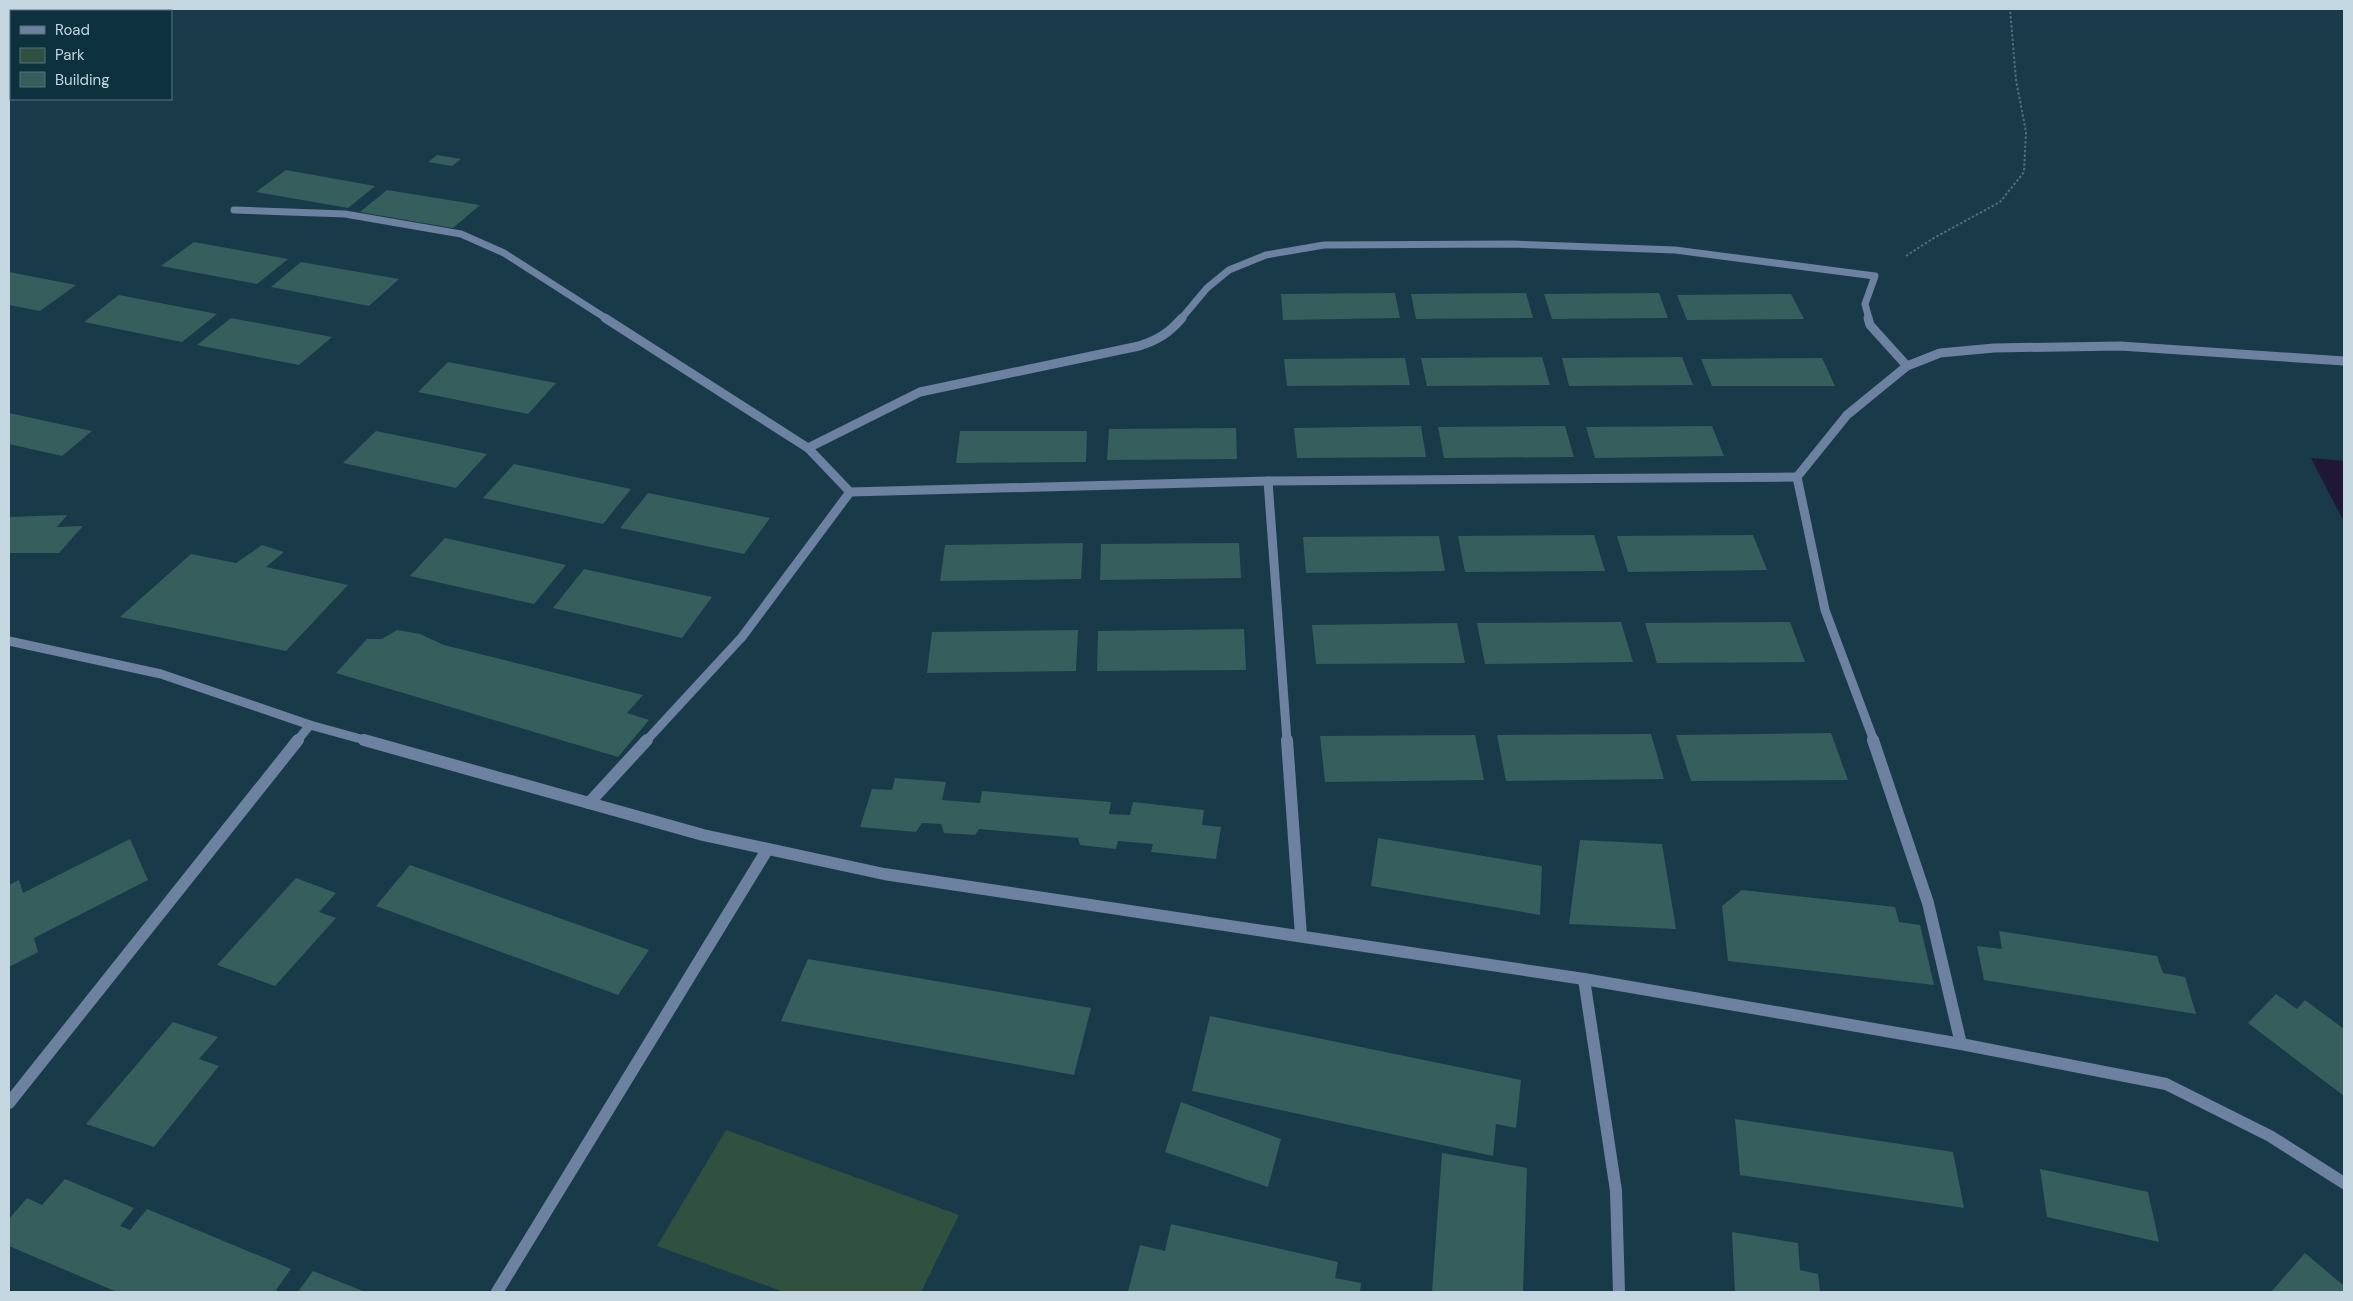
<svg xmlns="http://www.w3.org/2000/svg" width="2353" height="1301" font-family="'DM Sans',sans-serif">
	<rect width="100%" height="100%" fill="#193b49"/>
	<polygon fill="#305040" points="726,1130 959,1215 921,1292 784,1292 657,1246"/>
	<polygon fill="#1e1735" points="2311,458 2344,461 2344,522"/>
	<g fill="#355e5d">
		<polygon points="437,155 461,159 452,166 428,162"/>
		<polygon points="286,170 375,186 348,208 256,192"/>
		<polygon points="387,190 480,205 453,228 360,212"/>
		<polygon points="194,242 288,259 257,284 161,266"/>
		<polygon points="301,262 399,279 369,306 271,287"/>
		<polygon points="9,272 76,285 40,311 9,305"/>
		<polygon points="1395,293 1400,318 1283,320 1281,294"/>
		<polygon points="1526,293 1533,318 1416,319 1411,294"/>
		<polygon points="1659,293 1668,318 1552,319 1544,294"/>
		<polygon points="1791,294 1804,319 1687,320 1677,295"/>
		<polygon points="119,295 217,314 182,342 84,322"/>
		<polygon points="231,318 332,337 299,365 197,345"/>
		<polygon points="1542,357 1550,385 1427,386 1421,358"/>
		<polygon points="1682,357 1693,385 1569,386 1562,358"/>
		<polygon points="1405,358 1410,385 1287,386 1284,359"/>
		<polygon points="1822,358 1835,386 1712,386 1701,359"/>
		<polygon points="448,362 556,383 528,414 418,392"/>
		<polygon points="9,413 92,431 62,456 9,444"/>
		<polygon points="1421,426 1426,457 1297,458 1294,428"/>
		<polygon points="1565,426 1574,457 1444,458 1438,427"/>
		<polygon points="1712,426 1724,456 1595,458 1586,427"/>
		<polygon points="1236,428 1237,459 1107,460 1109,429"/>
		<polygon points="376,431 487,454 456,488 343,463"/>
		<polygon points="960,431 1087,431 1086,462 956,463"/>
		<polygon points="514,464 631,489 603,524 483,498"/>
		<polygon points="648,493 770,518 744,554 620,528"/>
		<polygon points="67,515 57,527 83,526 59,553 9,553 9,517"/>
		<polygon points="1594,535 1605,571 1465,572 1458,536"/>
		<polygon points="1753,535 1767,570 1628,572 1617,536"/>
		<polygon points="1439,536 1445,571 1306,573 1303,537"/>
		<polygon points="445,538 566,565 534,604 410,576"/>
		<polygon points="1083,543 1081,579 940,581 945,545"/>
		<polygon points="1239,543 1241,578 1100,580 1101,544"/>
		<polygon points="262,545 284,552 266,567 348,585 286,651 120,617 191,554 236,563"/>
		<polygon points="584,569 712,597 682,638 553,608"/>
		<polygon points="1621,622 1633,662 1485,664 1477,623"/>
		<polygon points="1790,622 1805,662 1657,663 1645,623"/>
		<polygon points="1457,623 1465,663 1316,664 1312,625"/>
		<polygon points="1244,629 1246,670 1097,671 1098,631"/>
		<polygon points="397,630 420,634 444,645 643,695 627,713 649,720 618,757 336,673 367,639 382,639"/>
		<polygon points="1078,630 1076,671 927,673 932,632"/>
		<polygon points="1831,733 1848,780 1691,781 1676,735"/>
		<polygon points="1651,734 1664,779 1506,781 1497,735"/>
		<polygon points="1475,735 1484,780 1325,782 1320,736"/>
		<polygon points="895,778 946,782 942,800 980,803 982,791 1111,802 1109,814 1130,815 1133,802 1204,810 1202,825 1221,827 1216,859 1151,852 1153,844 1118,841 1116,849 1080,845 1078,838 979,829 975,835 944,833 941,824 922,823 916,832 860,827 872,789 892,790"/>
		<polygon points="1378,838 1542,866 1540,915 1371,886"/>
		<polygon points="130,839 148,880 34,938 38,952 9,967 9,885 19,880 23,893"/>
		<polygon points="1580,840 1662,844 1676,929 1569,924"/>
		<polygon points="410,865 649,950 618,995 376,906"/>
		<polygon points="296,878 336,893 319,912 336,918 275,986 217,965"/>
		<polygon points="1742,890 1895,907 1899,922 1920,925 1934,985 1728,961 1722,906"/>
		<polygon points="1999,931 2157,956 2163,973 2185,977 2196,1014 1984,980 1977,946 2002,949"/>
		<polygon points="808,959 1091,1008 1074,1075 781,1021"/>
		<polygon points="2276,994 2297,1009 2305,1000 2344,1029 2344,1096 2248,1023"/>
		<polygon points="1210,1016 1521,1080 1516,1128 1496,1124 1493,1156 1192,1091"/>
		<polygon points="173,1022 218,1037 199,1059 219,1066 154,1147 86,1124"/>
		<polygon points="1181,1102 1281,1139 1268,1187 1165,1152"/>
		<polygon points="1735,1119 1953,1152 1964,1208 1740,1175"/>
		<polygon points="1442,1153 1527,1168 1523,1292 1432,1292"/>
		<polygon points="2040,1169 2148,1192 2159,1242 2047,1217"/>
		<polygon points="65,1179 134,1208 120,1226 130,1230 147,1209 291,1269 276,1290 280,1292 117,1292 9,1246 9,1219 27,1198 42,1205"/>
		<polygon points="1171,1224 1338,1262 1335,1278 1361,1283 1360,1292 1128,1292 1140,1245 1165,1251"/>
		<polygon points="1732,1232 1798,1243 1800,1270 1818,1274 1820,1292 1735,1292"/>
		<polygon points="2305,1253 2344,1286 2344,1292 2271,1292"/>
		<polygon points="313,1271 365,1292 298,1292"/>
	</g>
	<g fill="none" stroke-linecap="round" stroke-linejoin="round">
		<polyline stroke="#506d7a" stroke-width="2" stroke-dasharray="2.5 2" stroke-linecap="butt" points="1906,256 1932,239 2000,202 2024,172 2026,132 2016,80 2010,9"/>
		<g stroke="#6d81a0" stroke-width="7">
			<polyline points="234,210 345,214 461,234 504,253 607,319"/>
			<polyline points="1181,319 1207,288 1229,270 1266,255 1324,245 1511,244 1675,250 1875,276 1865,304 1869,319"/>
		</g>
		<g stroke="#6d81a0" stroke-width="9">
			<polyline points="605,318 808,448 850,492"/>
			<polyline points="1868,318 1870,325 1907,366"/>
			<path d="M808,448L920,392L1139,346C1158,340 1169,333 1182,318"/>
			<polyline points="1797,477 1847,415 1907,366 1940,353 1994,348 2120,346 2344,361"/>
			<polyline points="1797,477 1825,610 1874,741"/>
			<polyline points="1268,481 1287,741"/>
			<polyline points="9,641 161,674 310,725 368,741"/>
			<polyline points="297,741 310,725"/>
			<polyline points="646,741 742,637 850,492 1268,481 1797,477"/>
		</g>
		<g stroke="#6d81a0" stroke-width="12">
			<polyline points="364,740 703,835 884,874 1584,979 1961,1044 2166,1084 2270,1136 2344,1183"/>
			<polyline points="1287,740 1301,936"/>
			<polyline points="1873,740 1928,903 1961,1044"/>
			<polyline points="589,803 647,740"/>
			<polyline points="1584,979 1616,1191 1619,1292"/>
			<polyline points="9,1103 298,740"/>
			<polyline points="497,1292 767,850"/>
		</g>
	</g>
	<rect width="2353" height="1301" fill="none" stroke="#c4d6df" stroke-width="20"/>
	<rect x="10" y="10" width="162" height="90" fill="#0e313e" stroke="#57737e"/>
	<rect x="20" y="26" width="25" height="8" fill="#6d81a0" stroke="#57737e"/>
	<text x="55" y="35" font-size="15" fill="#c4d6df">Road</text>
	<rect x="20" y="48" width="25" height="15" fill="#305040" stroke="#57737e"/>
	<text x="55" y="60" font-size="15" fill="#c4d6df">Park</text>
	<rect x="20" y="72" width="25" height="15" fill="#355e5d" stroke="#57737e"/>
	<text x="55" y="85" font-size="15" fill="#c4d6df">Building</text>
</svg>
